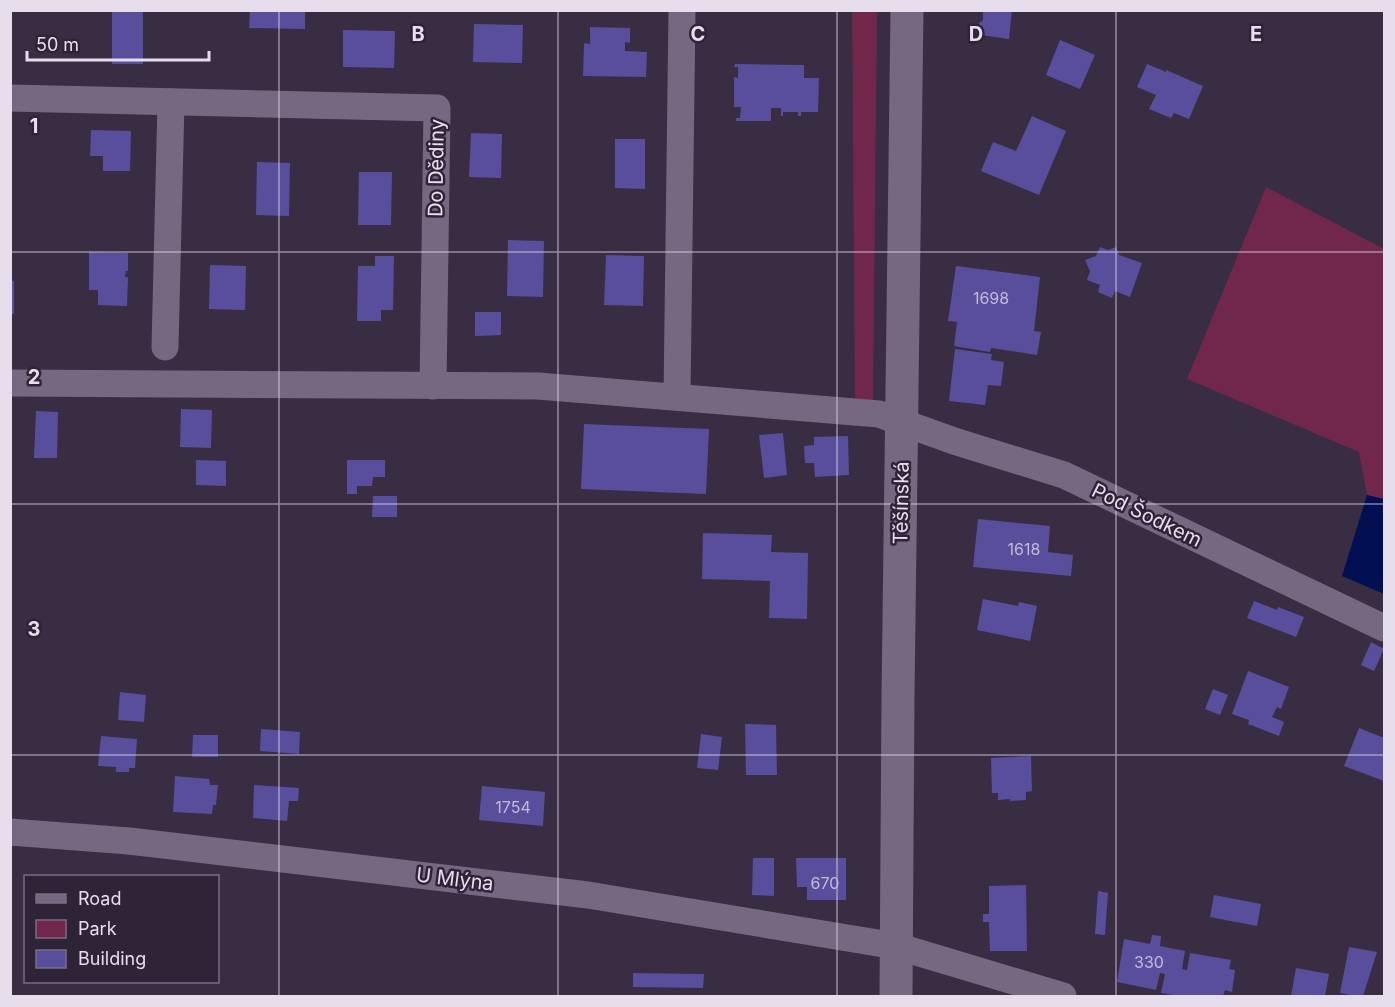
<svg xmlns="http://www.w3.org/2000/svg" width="1395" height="1007" font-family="Inter,sans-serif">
	<rect width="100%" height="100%" fill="#392d43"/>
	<g fill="#71274c">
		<polygon points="852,11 877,11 873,401 855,402"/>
		<polygon points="1266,187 1384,249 1384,499 1367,495 1359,452 1187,379"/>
	</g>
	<polygon fill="#030f53" points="1367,495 1384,499 1384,594 1342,576"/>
	<g fill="#594e9b">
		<rect x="112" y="10" width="31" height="54"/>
		<polygon points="250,10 305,10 305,29 249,28"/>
		<polygon points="983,10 1012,10 1009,39 981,35 977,31 977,25 983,20"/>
		<polygon points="474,24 523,25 522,63 473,62"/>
		<polygon points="590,27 630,28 630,43 625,42 625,51 647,52 646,77 583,76 584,43 590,44"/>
		<polygon points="343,30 395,31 394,68 343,67"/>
		<polygon points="1060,40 1095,55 1080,89 1046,75"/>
		<polygon points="735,64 804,65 804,78 819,78 818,112 801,112 801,116 798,116 798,112 783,112 783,116 781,116 781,108 771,108 771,121 736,121 736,118 740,118 741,107 734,107 734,77 738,78 738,67 734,67"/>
		<polygon points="1147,64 1166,72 1166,70 1203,86 1189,119 1174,113 1171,118 1149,109 1156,95 1137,87"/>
		<polygon points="1032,116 1066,131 1039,195 981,171 993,142 1016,151"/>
		<polygon points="91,130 131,131 130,171 103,171 103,156 90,156"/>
		<polygon points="471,133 502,134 501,178 469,177"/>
		<polygon points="615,139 645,139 645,189 615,188"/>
		<polygon points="257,162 290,163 289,216 256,215"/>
		<polygon points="359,172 392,172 391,225 358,225"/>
		<polygon points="508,240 544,241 543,297 507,296"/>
		<polygon points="1100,247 1108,250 1116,247 1119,255 1142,263 1130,297 1115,291 1112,298 1098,292 1100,285 1087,280 1090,271 1085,260 1096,256"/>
		<polygon points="89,252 128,253 128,271 126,271 125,277 128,277 127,306 98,305 98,290 89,290"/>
		<polygon points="606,255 644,256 643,306 604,305"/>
		<polygon points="375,256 394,256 393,310 381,310 381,321 357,321 358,266 375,266"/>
		<polygon points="210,265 246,266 245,310 209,309"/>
		<polygon points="956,266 1040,277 1034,331 1041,332 1037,355 991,348 990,352 954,346 957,322 948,321"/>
		<polygon points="10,280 14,281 14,314 10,314"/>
		<polygon points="475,312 501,312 501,335 475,336"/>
		<polygon points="955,349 992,354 991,360 1004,362 1001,386 988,385 985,405 949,401"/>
		<polygon points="181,409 212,410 211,448 180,447"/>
		<polygon points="36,411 58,412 57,458 34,458"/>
		<polygon points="584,424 709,429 706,494 581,489"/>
		<polygon points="783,433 787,475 764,478 759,435"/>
		<polygon points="848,436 849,475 815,477 814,463 805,463 804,446 814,445 814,437"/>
		<polygon points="196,460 226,461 226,486 196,485"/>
		<polygon points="347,460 385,460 385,477 373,477 372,486 357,486 357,494 347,494"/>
		<polygon points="373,496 397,496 397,517 372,517"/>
		<polygon points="978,519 1050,526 1048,552 1073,555 1071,576 973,567"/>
		<polygon points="703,533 772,535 771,552 808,553 807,619 769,618 770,581 702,579"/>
		<polygon points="983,599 1018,606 1019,602 1037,606 1030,641 977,630"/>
		<polygon points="1254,601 1277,610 1278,607 1304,617 1296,637 1247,618"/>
		<polygon points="1371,642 1384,649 1374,671 1361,665"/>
		<polygon points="1248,671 1289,687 1281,709 1277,707 1272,717 1284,722 1279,736 1248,724 1249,720 1232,714"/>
		<polygon points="1213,689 1228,695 1220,715 1205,709"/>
		<polygon points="120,692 146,695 144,722 118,720"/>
		<polygon points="745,724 776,725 777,775 746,775"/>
		<polygon points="1359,728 1384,738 1384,781 1344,766"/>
		<polygon points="261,729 300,732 299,754 260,751"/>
		<polygon points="701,734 722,737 718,770 697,768"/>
		<polygon points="193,735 218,735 218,757 192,757"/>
		<polygon points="101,736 137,739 135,768 129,768 129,772 116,772 116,767 98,766"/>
		<polygon points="1031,756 1032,791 1026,792 1026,800 1010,801 1010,799 998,800 998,793 992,793 991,758"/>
		<polygon points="175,776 209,779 210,785 218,785 216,805 213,805 212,814 173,812"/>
		<polygon points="254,785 299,788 298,801 289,801 287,821 253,818"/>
		<polygon points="482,786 545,792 543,826 479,820"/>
		<polygon points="753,858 774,858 774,896 752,895"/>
		<polygon points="796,858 846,858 846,900 807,900 807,887 797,887"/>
		<polygon points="1026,885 1027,951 990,951 989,922 983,922 983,914 989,914 989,886"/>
		<polygon points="1098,891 1108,893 1105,935 1095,934"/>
		<polygon points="1214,895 1261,904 1257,926 1210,917"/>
		<polygon points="1152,935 1161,936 1160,946 1185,951 1182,969 1187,970 1190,953 1231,960 1229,969 1235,970 1232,992 1225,990 1223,996 1179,996 1161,993 1165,974 1160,973 1156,990 1117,982 1124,939 1150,944"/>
		<polygon points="1349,947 1377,952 1363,996 1354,996 1340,993"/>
		<polygon points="1296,968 1329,974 1325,996 1291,996"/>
		<polygon points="633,973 704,974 703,988 633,987"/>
	</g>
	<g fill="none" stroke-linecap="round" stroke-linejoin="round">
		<g stroke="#766881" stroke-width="27">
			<polyline points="10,98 437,108 433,386"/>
			<polyline points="165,347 171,102"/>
			<polyline points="10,383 538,386 879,414 954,441 1064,475 1384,628"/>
			<polyline points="677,397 682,10"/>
			<polyline points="10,832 129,841 588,895 896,946 1063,996"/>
		</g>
		<polyline stroke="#766881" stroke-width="33" points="896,996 898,695 907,10"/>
	</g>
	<path fill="none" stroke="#e6deec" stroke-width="1.5" stroke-opacity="0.55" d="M279,10V996M558,10V996M837,10V996M1116,10V996M10,252H1384M10,504H1384M10,755H1384"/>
	<g text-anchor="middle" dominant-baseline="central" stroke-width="5" stroke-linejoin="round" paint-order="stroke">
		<g font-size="16" fill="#c3bad8">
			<text x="991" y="298">1698</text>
			<text x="1024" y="549">1618</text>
			<text x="513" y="807">1754</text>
			<text x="825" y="883">670</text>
			<text x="1149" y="962">330</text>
		</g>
		<g font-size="20" fill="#e6deec" stroke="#2f2338">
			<text transform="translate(436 168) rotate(-89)">Do Dědiny</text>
			<text transform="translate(901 503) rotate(-89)">Těšínská</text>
			<text transform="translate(1147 515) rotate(26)">Pod Šodkem</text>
			<text transform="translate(455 879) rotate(7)">U Mlýna</text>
		</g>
	</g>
	<g font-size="20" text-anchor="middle" font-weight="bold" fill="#e6deec" stroke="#2f2338" stroke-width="5" stroke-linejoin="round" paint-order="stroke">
		<text x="418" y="41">B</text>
		<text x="698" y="41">C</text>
		<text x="976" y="41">D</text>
		<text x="1256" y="41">E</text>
		<text x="34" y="133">1</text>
		<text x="34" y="384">2</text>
		<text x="34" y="636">3</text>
	</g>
	<rect width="1395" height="1007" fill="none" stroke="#e6deec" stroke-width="24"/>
	<rect x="24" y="875" width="195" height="108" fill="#2f2338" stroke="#786e80" stroke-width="1.5"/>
	<rect x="36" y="894" width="30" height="9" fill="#766881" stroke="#786e80" stroke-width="1.5"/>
	<text x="78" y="905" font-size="18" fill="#e6deec">Road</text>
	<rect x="36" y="920" width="30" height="18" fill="#71274c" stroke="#786e80" stroke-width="1.5"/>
	<text x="78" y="935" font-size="18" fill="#e6deec">Park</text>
	<rect x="36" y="950" width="30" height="18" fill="#594e9b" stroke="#786e80" stroke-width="1.5"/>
	<text x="78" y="965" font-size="18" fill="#e6deec">Building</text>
	<path d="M27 51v9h182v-9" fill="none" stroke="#e6deec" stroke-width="3"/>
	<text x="36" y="51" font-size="18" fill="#e6deec" stroke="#2f2338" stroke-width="4.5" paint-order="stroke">50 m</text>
</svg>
